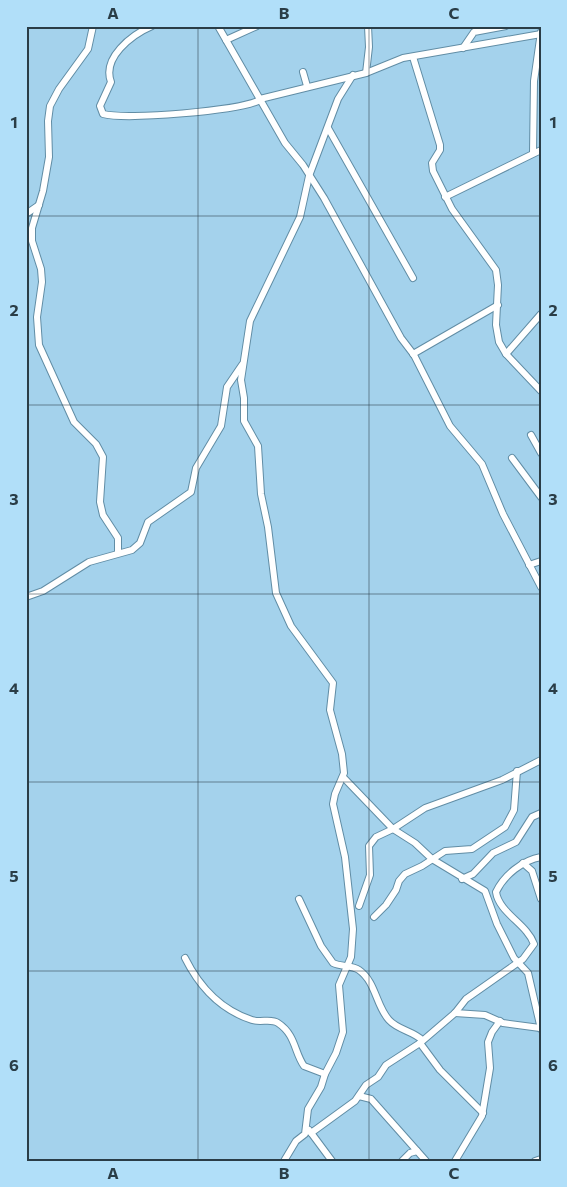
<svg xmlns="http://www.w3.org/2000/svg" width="567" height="1187" font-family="Commissioner,sans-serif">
	<rect width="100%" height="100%" fill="#a4d2ec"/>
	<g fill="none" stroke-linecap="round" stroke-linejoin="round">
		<defs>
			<g id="street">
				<polyline points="93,26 88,49 59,89 50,106 48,121 49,157 43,191 32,228 32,241 41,269 42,282 37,317 39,345 74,422 96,444 103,457 100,502 103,515 118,538 118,553"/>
				<path d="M152,26C131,35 102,58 111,82L100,106L103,114C126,120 240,111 260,100"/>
				<polyline points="218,26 285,143 303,165 324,198 401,338 414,355 450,426 482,464 503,514 541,587"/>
				<polyline points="226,40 257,26"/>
				<polyline points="463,48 474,32 506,26"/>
				<polyline points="413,57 440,145 440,150 432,163 433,171 452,209 496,270 498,285 496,325 499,342 506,354 541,391"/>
				<polyline points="303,72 307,86"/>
				<polyline points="366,73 369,47 368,26"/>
				<polyline points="260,99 366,73 403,58 541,34"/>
				<polyline points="328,128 413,278"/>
				<polyline points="533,153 534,81 541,32"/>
				<polyline points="445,197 541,150"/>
				<polyline points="26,214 39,205"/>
				<polyline points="413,354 498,305"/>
				<polyline points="506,354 541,314"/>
				<polyline points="531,435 541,453"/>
				<polyline points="512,458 541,497"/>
				<polyline points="529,565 541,561"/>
				<polyline points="26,597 43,591 89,562 132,550 140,543 148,522 191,492 196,468 221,426 227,387 242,365"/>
				<polyline points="343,777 393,829 415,843 432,859 485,891 497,924 514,958 528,973 541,1029"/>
				<polyline points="523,863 532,871 541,899"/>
				<polyline points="462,879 473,874 493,853 516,842 532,817 541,813"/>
				<path d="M299,899L321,946L333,963C341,967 352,965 359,970C376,982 376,1006 389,1020C398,1030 413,1031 422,1040"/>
				<polyline points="359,906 370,875 369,846 376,837 393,829 425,808 502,780 541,760"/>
				<polyline points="374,917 386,905 396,890 399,881 405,874 422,866 445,851 472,849 505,827 514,810 517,771"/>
				<path d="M185,958C199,986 221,1010 252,1020C261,1023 271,1018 278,1023C296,1035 294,1052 304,1066L325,1074"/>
				<polyline points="455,1013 485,1015 503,1023 540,1028"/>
				<polyline points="420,1043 440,1070 483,1113"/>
				<polyline points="359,1096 371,1099 426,1161"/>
				<polyline points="309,1130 332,1161"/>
				<path d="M311,1133L355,1101L366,1085L378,1077L386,1065L420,1043L455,1013L466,999L523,959L534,944C527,924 499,913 496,892C504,875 523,860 541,857"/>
				<polyline points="284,1161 296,1141 305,1134 308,1109 321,1087 325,1074 336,1053 343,1032 339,985 351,957 353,929 345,857 333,804 335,794 344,773 342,754 330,710 333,683 291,626 276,593 268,527 261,494 258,446 244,421 244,398 241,380 250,321 300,217 309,176 338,99 353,75"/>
				<polyline points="402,1161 410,1153 417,1151"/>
				<polyline points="455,1161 482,1116 490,1068 488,1042 492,1032 500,1021"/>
				<polyline points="535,1161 541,1159"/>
			</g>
		</defs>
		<use href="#street" stroke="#618da5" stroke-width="8"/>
		<use href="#street" stroke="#fff" stroke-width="6"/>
	</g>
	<path fill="none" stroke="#2a3d47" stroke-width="1" stroke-opacity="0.55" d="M198,26V1161M369,26V1161M26,216H541M26,405H541M26,594H541M26,782H541M26,971H541"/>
	<rect width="567" height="1187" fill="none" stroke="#b1dff9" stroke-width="55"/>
	<rect x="28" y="28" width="512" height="1132" fill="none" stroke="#2a3d47" stroke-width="2"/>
	<g font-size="16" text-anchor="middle" font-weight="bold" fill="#2a3d47">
		<text x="113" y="19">A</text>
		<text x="284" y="19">B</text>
		<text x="454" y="19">C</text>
		<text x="14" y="128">1</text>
		<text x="553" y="128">1</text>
		<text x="14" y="316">2</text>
		<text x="553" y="316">2</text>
		<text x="14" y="505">3</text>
		<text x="553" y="505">3</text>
		<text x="14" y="694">4</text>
		<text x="553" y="694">4</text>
		<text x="14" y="882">5</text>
		<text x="553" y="882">5</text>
		<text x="14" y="1071">6</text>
		<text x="553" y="1071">6</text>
		<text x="113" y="1179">A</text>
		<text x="284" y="1179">B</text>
		<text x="454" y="1179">C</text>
	</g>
</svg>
